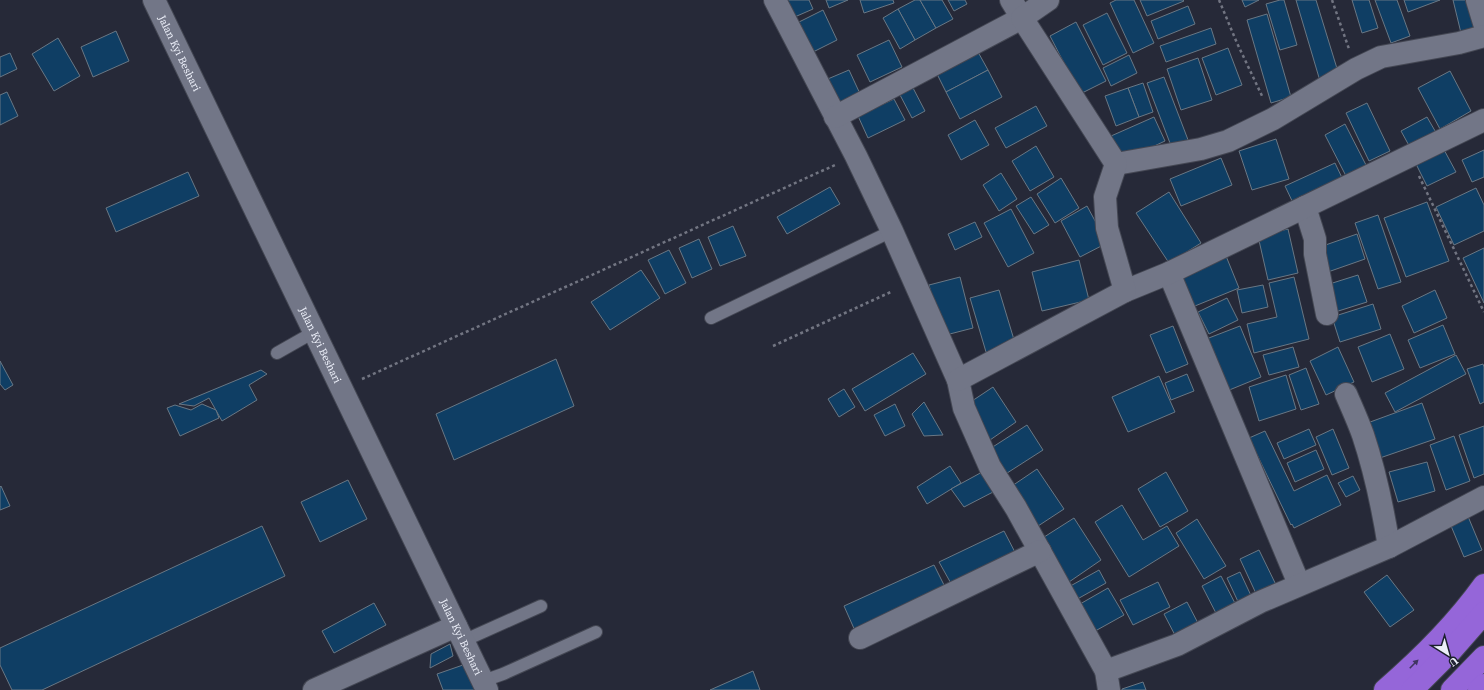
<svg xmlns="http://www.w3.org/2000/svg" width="1484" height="690" font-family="'Source Serif 4',serif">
	<rect width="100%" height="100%" fill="#262938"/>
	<g fill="#0f3e64" stroke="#697784">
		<polygon points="781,0 809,0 813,9 790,19"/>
		<polygon points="826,0 848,0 829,8"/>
		<polygon points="860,0 893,0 894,3 864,13"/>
		<polygon points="915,0 920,0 936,28 915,40 898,9"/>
		<polygon points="920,0 942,0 953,19 936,28"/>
		<polygon points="948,0 965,0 967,4 954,11"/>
		<polygon points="1116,0 1134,0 1154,43 1133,53 1110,3"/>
		<polygon points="1140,0 1183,0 1184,1 1147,16"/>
		<polygon points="1242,0 1259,0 1245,7"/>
		<polygon points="1280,0 1284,0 1297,45 1280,50 1266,4"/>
		<polygon points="1296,0 1316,0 1339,75 1320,81"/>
		<polygon points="1352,0 1369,0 1378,28 1362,33"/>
		<polygon points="1375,0 1397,0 1410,36 1391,43"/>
		<polygon points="1404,0 1440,0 1408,12"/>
		<polygon points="1453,0 1474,0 1481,28 1461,33"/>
		<polygon points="1188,6 1195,24 1158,39 1151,21"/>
		<polygon points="898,9 915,40 900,49 883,18"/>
		<polygon points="823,10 837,40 813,52 799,22"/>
		<polygon points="1107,13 1127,53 1103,65 1083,25"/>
		<polygon points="1267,14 1291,97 1271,103 1247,20"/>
		<polygon points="1076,22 1106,81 1080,94 1050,36"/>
		<polygon points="1211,28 1216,44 1166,62 1160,46"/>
		<polygon points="116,31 129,61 93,77 81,47"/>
		<polygon points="58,38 80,76 54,91 32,54"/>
		<polygon points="889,40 902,67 870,82 857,55"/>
		<polygon points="1228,48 1242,85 1216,95 1202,58"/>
		<polygon points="978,52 988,70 946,92 937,74"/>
		<polygon points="10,53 17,69 0,77 0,57"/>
		<polygon points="1129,55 1137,73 1111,86 1103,68"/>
		<polygon points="1198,58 1212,100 1181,110 1167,69"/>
		<polygon points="849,70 862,98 836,110 823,81"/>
		<polygon points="988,70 1002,97 960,119 946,92"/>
		<polygon points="1450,71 1471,111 1440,129 1418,88"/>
		<polygon points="1164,77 1190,145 1173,151 1147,83"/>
		<polygon points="1143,83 1153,112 1139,117 1128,88"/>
		<polygon points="912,86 925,111 912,118 899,93"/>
		<polygon points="1128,88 1139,117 1116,126 1105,96"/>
		<polygon points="7,92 18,116 0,125 0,95"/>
		<polygon points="894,99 905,120 868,138 858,116"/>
		<polygon points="1367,103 1390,151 1369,161 1346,113"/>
		<polygon points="1036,106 1047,126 1006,148 995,128"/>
		<polygon points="1154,117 1165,141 1122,161 1111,136"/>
		<polygon points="1427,117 1438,136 1412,151 1401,131"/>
		<polygon points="975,120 989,145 961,160 948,135"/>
		<polygon points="1345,124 1366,165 1346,176 1325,135"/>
		<polygon points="1276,139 1289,179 1252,190 1239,151"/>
		<polygon points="1036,146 1054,177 1030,191 1012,161"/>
		<polygon points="1442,146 1456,172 1427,186 1414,160"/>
		<polygon points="1484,150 1484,177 1472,182 1462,160"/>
		<polygon points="1221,158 1232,185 1181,206 1170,179"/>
		<polygon points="1335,163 1344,182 1294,205 1285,186"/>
		<polygon points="188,172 199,196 116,232 106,208"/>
		<polygon points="1001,173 1017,199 999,211 983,185"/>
		<polygon points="1061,178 1079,208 1055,223 1037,194"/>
		<polygon points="830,187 840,204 787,234 777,217"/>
		<polygon points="1476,188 1484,205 1484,231 1454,245 1436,207"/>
		<polygon points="1169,192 1201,243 1169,263 1136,213"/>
		<polygon points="1031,197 1049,225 1034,234 1016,206"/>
		<polygon points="1427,202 1449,261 1406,277 1384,218"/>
		<polygon points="1087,206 1107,243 1080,257 1061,221"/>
		<polygon points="1011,209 1034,253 1008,267 984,223"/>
		<polygon points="1378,215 1401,282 1378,289 1355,223"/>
		<polygon points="975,222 982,237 955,250 948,234"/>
		<polygon points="733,226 746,256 720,266 708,237"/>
		<polygon points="1288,229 1298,273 1268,280 1258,236"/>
		<polygon points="1357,234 1365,259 1325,273 1317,248"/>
		<polygon points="699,239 712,269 692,278 679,248"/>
		<polygon points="1484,248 1484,303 1463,258"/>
		<polygon points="669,250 686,283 665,294 648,260"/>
		<polygon points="1226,256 1239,288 1190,308 1177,276"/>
		<polygon points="1079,260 1089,300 1042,311 1032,272"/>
		<polygon points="641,270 660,298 610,330 591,302"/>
		<polygon points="1358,275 1367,302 1332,313 1323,286"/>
		<polygon points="960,277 973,328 942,336 929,285"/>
		<polygon points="1294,277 1309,339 1254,353 1247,324 1277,317 1269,283"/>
		<polygon points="1263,285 1268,307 1242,313 1237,290"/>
		<polygon points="999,290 1015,343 986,352 970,298"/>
		<polygon points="1435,290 1447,318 1414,333 1402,306"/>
		<polygon points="1227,298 1238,320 1209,334 1198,312"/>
		<polygon points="1373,304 1381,329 1340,342 1332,317"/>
		<polygon points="1443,325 1455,354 1420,368 1408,340"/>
		<polygon points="1173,326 1188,364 1166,373 1150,335"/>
		<polygon points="1240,326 1261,377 1222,393 1201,341"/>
		<polygon points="1390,334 1404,369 1372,382 1358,347"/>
		<polygon points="1293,347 1299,367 1269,375 1263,355"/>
		<polygon points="1338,347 1354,382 1326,395 1310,361"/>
		<polygon points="913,353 926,374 865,411 852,389"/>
		<polygon points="1456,355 1466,374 1395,412 1385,393"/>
		<polygon points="556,359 574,406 454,460 436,414"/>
		<polygon points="0,361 13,385 5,390 0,384"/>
		<polygon points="1483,364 1484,367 1484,402 1480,404 1467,369"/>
		<polygon points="1306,368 1319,404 1301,410 1289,375"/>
		<polygon points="261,370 267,374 249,385 257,400 222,421 209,398 194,406 179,404"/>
		<polygon points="1187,374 1194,391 1171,400 1165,383"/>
		<polygon points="1286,375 1296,409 1259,421 1249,387"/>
		<polygon points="1159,376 1175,412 1128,432 1112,397"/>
		<polygon points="993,387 1016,422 990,440 966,405"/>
		<polygon points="844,389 855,407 839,417 828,399"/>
		<polygon points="924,402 943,435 924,436 912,414"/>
		<polygon points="1422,403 1435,439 1374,460 1362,425"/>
		<polygon points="202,404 216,410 219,418 180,436 167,408 175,405 191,410"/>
		<polygon points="895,404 905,426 885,436 874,415"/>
		<polygon points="1027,425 1043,450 1004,475 988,450"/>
		<polygon points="1484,426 1484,474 1474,478 1459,435"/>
		<polygon points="1309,429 1316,445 1284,459 1277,443"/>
		<polygon points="1333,429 1349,468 1332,475 1316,437"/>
		<polygon points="1265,431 1294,491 1327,475 1341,505 1294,528 1292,524 1291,525 1249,438"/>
		<polygon points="1454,436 1470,481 1446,490 1430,445"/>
		<polygon points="1316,450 1324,469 1295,482 1287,463"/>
		<polygon points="1427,462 1435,491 1398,502 1389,472"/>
		<polygon points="950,466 961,483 927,504 917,487"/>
		<polygon points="1037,469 1064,509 1035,528 1009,488"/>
		<polygon points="984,471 995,491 964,507 951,489"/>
		<polygon points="1166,472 1188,511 1160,527 1138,489"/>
		<polygon points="1353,476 1360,490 1346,497 1338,483"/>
		<polygon points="348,480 367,519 320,542 301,502"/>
		<polygon points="1,486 10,506 0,510 0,487"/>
		<polygon points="1122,505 1143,540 1167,526 1179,546 1129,577 1095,522"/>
		<polygon points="1467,514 1482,550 1464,557 1449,521"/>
		<polygon points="1074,518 1101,560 1069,582 1041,539"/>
		<polygon points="1197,519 1226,566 1204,579 1176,533"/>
		<polygon points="262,526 285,576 42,690 12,690 0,665 0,648"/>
		<polygon points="1004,531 1018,558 953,587 939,562"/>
		<polygon points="1259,550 1279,591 1259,600 1240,559"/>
		<polygon points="934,565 946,589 856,633 844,606"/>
		<polygon points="1099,570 1106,583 1072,602 1065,589"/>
		<polygon points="1240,572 1254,602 1241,608 1227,578"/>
		<polygon points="1387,575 1414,610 1390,627 1364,592"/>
		<polygon points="1221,576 1238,609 1219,619 1202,586"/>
		<polygon points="1158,582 1170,607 1133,625 1120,600"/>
		<polygon points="1108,588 1124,615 1088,635 1073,608"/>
		<polygon points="1187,602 1200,627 1177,639 1164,614"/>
		<polygon points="374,603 386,625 334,653 322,631"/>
		<polygon points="450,644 453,656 430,668 431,654"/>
		<polygon points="463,665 476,690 443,690 437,674"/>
		<polygon points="753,671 760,690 710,690"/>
		<polygon points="1143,682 1146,690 1122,690 1122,689"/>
	</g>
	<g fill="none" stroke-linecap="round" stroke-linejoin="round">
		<defs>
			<g id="lane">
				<polyline points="711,318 892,231"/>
				<polyline points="277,353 314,332"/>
				<polyline points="463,641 541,606"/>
				<polyline points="483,681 503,674 596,632"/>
			</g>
			<g id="street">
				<path id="s1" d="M154,0L487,690"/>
				<polyline points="775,0 856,156 892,231 958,380 964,408 990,467 1016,508 1106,671 1109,690"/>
				<polyline points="1477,0 1484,23"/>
				<polyline points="835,117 1022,18 1011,0"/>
				<polyline points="1116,164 1201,149 1228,141 1273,119 1356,69 1381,57 1459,43 1484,36"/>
				<polyline points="1305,207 1315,239 1315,254 1327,314"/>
				<polyline points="1169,273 1299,584"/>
				<polyline points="1125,291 1169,273 1484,120"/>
				<polyline points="958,380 1125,291 1107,228 1105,197 1116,164 1022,18 1048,0"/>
				<path d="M1346,394C1352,408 1358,421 1363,435C1375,471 1383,509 1389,547"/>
				<polyline points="860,638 1040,551"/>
				<polyline points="1106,671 1177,645 1260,602 1389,547 1484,497"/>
				<polyline points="314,690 456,626"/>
			</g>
			<g id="highway">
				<path d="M1385,690C1421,659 1456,624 1484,585"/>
				<polyline points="1412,690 1449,653 1484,613"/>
				<polyline points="1452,690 1484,657"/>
				<polyline points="1479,690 1484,685"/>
			</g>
		</defs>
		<use href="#lane" stroke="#444753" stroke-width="14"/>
		<use href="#street" stroke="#444753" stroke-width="24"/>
		<use href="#highway" stroke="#444753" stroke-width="24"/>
		<g stroke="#727582" stroke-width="2.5" stroke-dasharray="3 3" stroke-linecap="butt">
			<polyline points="1219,0 1237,43 1263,98"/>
			<polyline points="1332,0 1349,49"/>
			<polyline points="1419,176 1484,312"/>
			<polyline points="773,346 893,291"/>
			<polyline points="362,379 835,165"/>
		</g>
		<use href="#lane" stroke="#727687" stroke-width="12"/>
		<use href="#street" stroke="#727687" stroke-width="22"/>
		<use href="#highway" stroke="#9566d9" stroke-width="22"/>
	</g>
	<defs><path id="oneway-solid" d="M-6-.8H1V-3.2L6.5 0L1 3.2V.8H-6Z"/></defs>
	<use fill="#403561" href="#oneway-solid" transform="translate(1414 664) rotate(-45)"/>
	<g text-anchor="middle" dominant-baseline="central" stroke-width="3" stroke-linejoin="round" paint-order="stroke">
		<g font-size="11" fill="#eceff9" stroke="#1c202d">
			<text stroke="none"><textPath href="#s1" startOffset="59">Jalan Kyi Beshari</textPath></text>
			<text stroke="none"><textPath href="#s1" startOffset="383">Jalan Kyi Beshari</textPath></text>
			<text stroke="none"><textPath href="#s1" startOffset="707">Jalan Kyi Beshari</textPath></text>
		</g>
	</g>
	<g transform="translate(1448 654) rotate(143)" stroke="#1c202d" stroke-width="3" paint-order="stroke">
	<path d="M0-3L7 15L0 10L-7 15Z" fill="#eceff9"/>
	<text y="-6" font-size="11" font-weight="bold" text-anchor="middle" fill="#eceff9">U</text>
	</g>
</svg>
